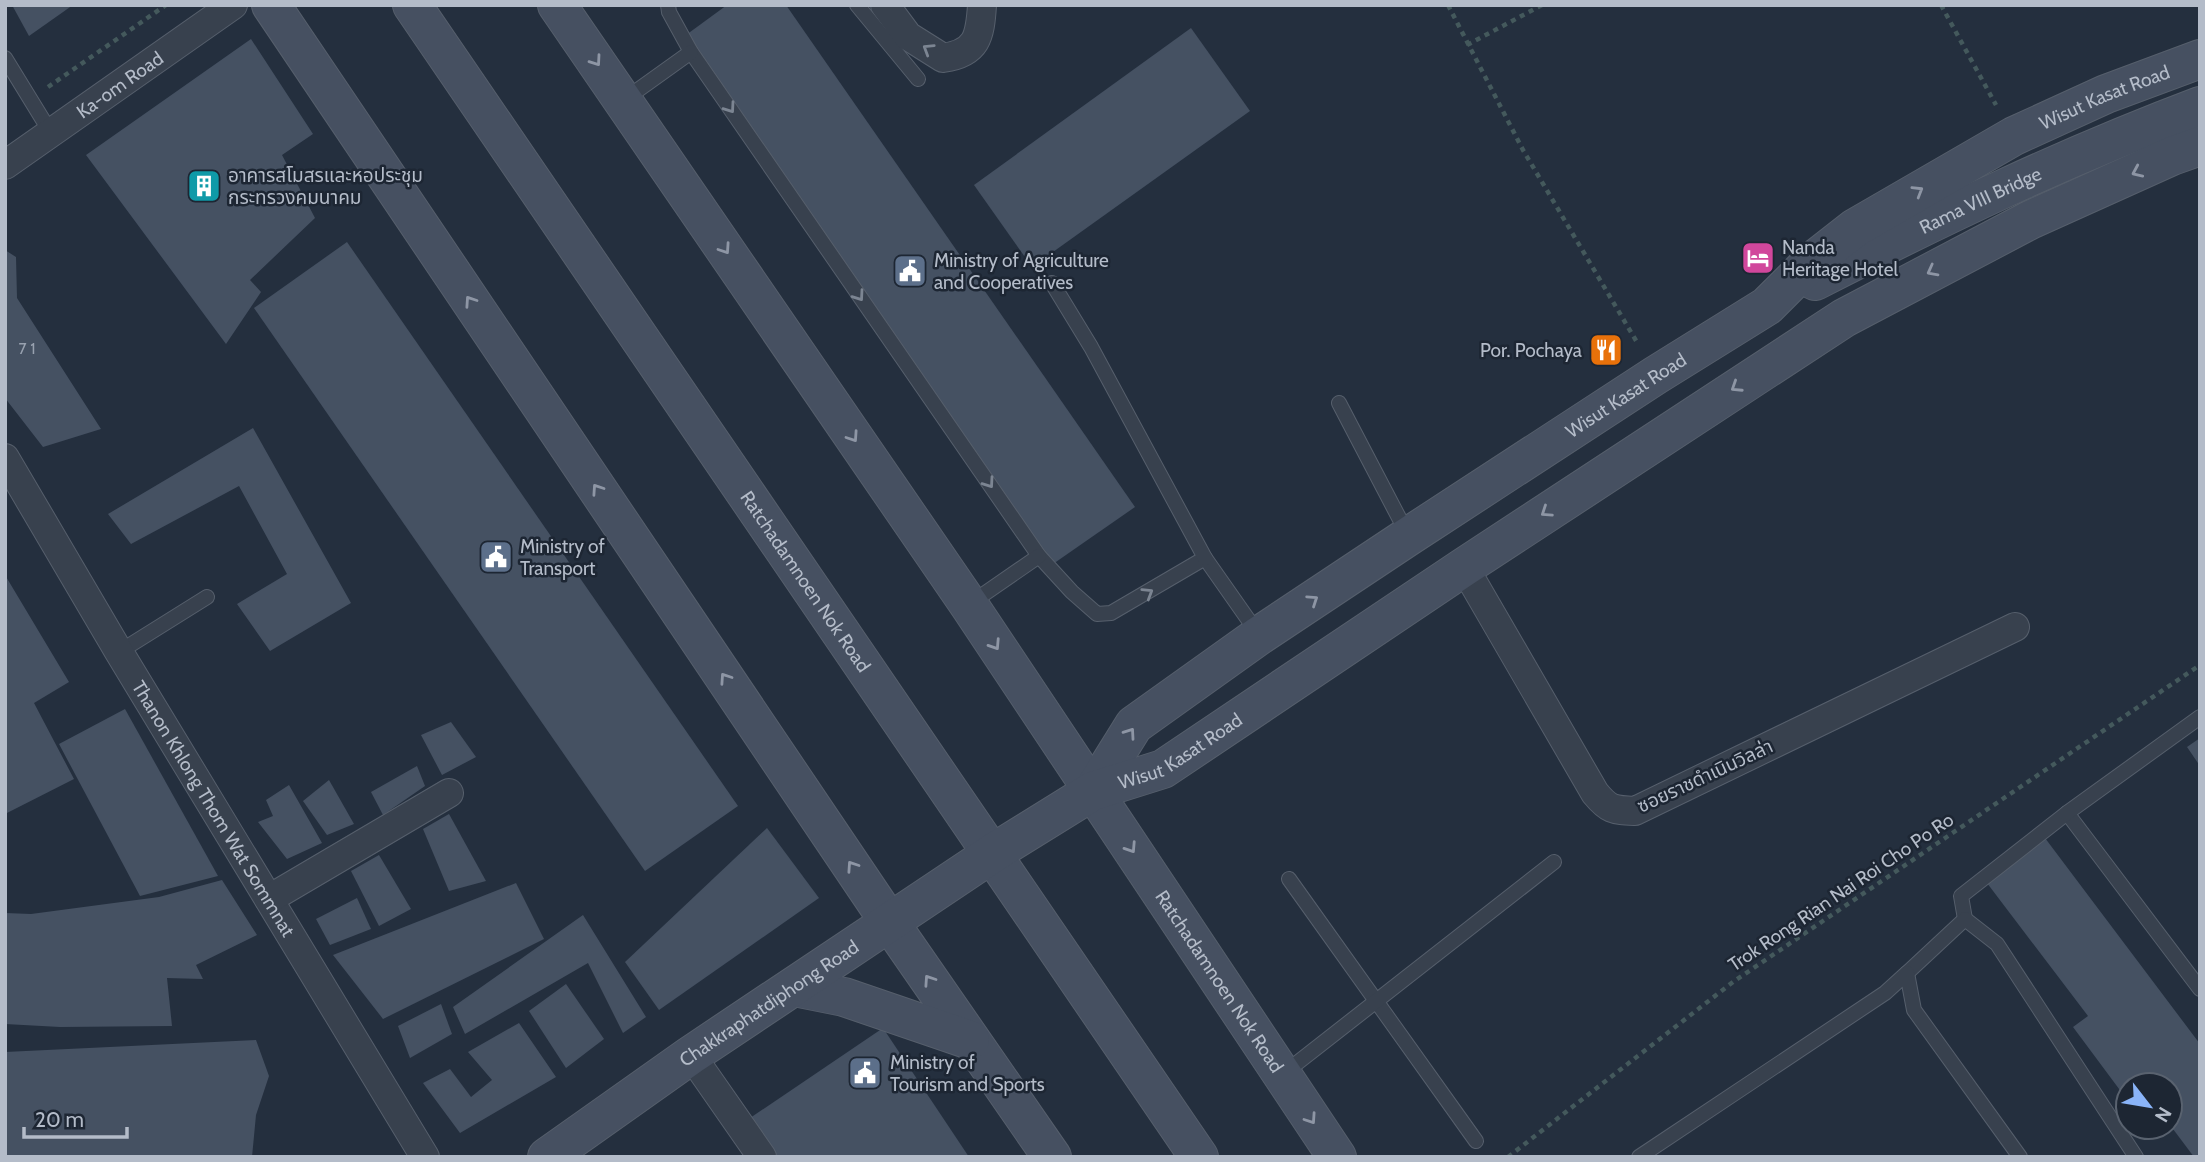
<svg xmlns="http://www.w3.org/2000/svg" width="2205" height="1162" font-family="Cabin,'Noto Sans Thai',sans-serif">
	<rect width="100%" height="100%" fill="#242f3e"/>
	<g fill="#455162">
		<polygon points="12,5 73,5 29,36"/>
		<polygon points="727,5 786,5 1135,507 1053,564 686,35"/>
		<polygon points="1191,28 1250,111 1032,267 974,185"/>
		<polygon points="251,39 313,134 282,155 315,218 250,280 261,292 226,344 86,155"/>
		<polygon points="347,242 738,806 645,871 254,308"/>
		<polygon points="5,250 16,257 17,298 101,429 43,447 5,398"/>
		<polygon points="253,428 351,603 270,651 237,604 287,574 239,486 131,544 108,514"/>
		<polygon points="5,575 69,682 34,703 74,779 5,814"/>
		<polygon points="125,709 218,876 140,896 59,744"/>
		<polygon points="451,722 476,757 442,775 421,735"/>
		<polygon points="2200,738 2200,766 2187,747"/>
		<polygon points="417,766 425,786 383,815 371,792"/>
		<polygon points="329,780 354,824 327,835 303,801"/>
		<polygon points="289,785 322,843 287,859 258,822 273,816 266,800"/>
		<polygon points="449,814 486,881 449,891 423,829"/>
		<polygon points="767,828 819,898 659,1010 625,962"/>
		<polygon points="2045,838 2200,1044 2200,1157 2194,1157 2170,1125 2170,1085 2128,1085 2128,1101 2073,1027 2088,1016 1987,883"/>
		<polygon points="379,855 411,909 379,926 351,871"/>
		<polygon points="222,880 257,935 196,965 203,979 167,978 172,1026 60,1027 5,1024 5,913 31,914 159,897"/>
		<polygon points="516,883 544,939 383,1019 333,955"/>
		<polygon points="357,898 371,929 330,945 316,919"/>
		<polygon points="583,915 646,1017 623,1033 588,963 465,1034 453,1007"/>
		<polygon points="566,984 604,1039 566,1068 529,1011"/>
		<polygon points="441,1004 452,1034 410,1058 398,1026"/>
		<polygon points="519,1023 556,1077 460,1133 423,1083 450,1069 471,1097 492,1080 468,1052"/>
		<polygon points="883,1028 969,1157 776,1157 750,1118"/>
		<polygon points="256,1040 269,1076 256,1115 252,1157 5,1157 5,1052"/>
	</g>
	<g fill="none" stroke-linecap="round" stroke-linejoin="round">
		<defs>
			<g id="lane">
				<polyline points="668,5 669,12 691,52 1039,556 1072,592 1097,614 1111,613 1205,558 1259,635"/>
				<polyline points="857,5 918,79"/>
				<polyline points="5,58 51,133"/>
				<polyline points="624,100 691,52"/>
				<polyline points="1052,283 1091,347 1205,558"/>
				<polyline points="1339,403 1408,535"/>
				<polyline points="971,603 1039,556"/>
				<polyline points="119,652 207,597"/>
				<polyline points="2067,813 2200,989"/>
				<polyline points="1289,879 1476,1141"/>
				<polyline points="1965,919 1961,896 2067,813 2200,717"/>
				<polyline points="1907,973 1965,919 1997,944 2136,1157"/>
				<polyline points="1283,1074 1554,862"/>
				<polyline points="1639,1157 1885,993 1907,973 1914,1010 2020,1157"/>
			</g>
			<g id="street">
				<path d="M885,5L908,36L943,58C977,53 980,37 982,5"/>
				<path id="s1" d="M5,165L233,5"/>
				<path id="s2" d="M5,458L119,652L425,1157"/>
				<path d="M1464,567L1595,793C1609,810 1613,810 1635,811L2015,627"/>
				<polyline points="269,899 449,793"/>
				<polyline points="691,1055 762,1157"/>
			</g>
			<g id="secondary">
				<polyline points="271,5 890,923 1052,1157"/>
				<path id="s3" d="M412,5L1199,1157"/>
				<path id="s4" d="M557,5L969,605L1337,1157"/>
				<path id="s5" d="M1815,281C1942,216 2067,156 2200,106"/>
				<path id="s6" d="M1093,791L1134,725L1260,635L1409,536L1656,375L1767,306L1809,264L1855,228L2014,136L2106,94L2200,59"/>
				<polyline points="794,987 844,997 970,1040"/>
				<path id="s7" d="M547,1157L691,1055L993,853L1093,791L1163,769L1464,567L1844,318L2030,220L2172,156L2200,146"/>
			</g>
		</defs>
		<use href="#lane" stroke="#565f6c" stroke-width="16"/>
		<use href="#street" stroke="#565f6c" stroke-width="30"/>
		<use href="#secondary" stroke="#565f6c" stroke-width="40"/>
		<g stroke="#44595c" stroke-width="4.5" stroke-dasharray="5 5" stroke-linecap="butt">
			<polyline points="1448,5 1523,150 1638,344"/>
			<polyline points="1941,5 1996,105"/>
			<polyline points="1467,45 1542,5"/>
			<polyline points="48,87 166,5"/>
			<polyline points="1508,1157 1733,982 2200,665"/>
		</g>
		<use href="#lane" stroke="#38414e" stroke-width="14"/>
		<use href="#street" stroke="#38414e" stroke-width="28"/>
		<use href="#secondary" stroke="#465061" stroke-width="38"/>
	</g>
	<defs><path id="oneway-chevron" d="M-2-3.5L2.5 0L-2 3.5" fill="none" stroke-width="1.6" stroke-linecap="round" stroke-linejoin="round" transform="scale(1.75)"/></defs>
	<g stroke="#7c8592">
		<use href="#oneway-chevron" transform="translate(928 49) rotate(-148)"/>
		<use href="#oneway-chevron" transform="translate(730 108) rotate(55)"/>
		<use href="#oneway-chevron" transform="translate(859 296) rotate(55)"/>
		<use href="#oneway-chevron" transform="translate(989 483) rotate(55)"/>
		<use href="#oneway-chevron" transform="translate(1148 593) rotate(-32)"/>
	</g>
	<g stroke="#8e96a5">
		<use href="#oneway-chevron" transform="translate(596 61) rotate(55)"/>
		<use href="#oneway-chevron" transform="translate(2137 172) rotate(156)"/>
		<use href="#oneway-chevron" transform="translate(1918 191) rotate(-31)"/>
		<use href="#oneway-chevron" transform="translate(725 249) rotate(56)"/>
		<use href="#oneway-chevron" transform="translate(1932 271) rotate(152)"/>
		<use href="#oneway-chevron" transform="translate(470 301) rotate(-124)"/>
		<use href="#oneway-chevron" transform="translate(1736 387) rotate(147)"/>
		<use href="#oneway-chevron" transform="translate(853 437) rotate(56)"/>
		<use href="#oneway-chevron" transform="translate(597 489) rotate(-124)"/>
		<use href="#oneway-chevron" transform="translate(1546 512) rotate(146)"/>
		<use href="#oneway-chevron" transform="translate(1313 600) rotate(-34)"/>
		<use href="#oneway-chevron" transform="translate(995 645) rotate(57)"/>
		<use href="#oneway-chevron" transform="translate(725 678) rotate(-124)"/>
		<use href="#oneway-chevron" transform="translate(1130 733) rotate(-55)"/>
		<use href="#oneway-chevron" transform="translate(1131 848) rotate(57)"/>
		<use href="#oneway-chevron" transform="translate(852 866) rotate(-124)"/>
		<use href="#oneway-chevron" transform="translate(929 980) rotate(-124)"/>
		<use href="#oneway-chevron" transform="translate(1311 1119) rotate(56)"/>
	</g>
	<defs>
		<symbol id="building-square" viewBox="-11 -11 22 22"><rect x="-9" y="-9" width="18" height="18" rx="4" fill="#0f9aa8" stroke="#1d2633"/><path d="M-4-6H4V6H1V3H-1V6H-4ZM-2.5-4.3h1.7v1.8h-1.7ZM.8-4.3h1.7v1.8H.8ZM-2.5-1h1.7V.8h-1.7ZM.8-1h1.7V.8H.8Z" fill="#fff"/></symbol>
		<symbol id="hotel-square" viewBox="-11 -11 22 22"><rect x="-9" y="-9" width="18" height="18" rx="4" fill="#d1479c" stroke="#1d2633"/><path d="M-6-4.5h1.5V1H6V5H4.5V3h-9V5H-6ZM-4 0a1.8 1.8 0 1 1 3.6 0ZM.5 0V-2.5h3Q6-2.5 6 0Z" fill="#fff"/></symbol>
		<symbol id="civic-square" viewBox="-11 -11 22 22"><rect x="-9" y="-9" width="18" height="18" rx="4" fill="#5c6f8a" stroke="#1d2633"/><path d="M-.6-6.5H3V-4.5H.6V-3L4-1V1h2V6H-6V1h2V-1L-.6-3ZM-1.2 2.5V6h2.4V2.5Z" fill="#fff"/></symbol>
		<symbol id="restaurant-square" viewBox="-11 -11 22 22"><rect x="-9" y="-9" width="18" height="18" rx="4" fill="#e8710a" stroke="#1d2633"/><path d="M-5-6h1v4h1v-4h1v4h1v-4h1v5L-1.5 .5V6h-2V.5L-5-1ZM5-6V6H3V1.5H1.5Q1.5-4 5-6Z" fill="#fff"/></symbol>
	</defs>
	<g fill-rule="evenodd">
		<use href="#building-square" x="185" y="167" width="38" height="38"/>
		<use href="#hotel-square" x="1739" y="239" width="38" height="38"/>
		<use href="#civic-square" x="891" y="252" width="38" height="38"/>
		<use href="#restaurant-square" x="1587" y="331" width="38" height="38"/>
		<use href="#civic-square" x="477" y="538" width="38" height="38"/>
		<use href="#civic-square" x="846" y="1054" width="38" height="38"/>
	</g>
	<g text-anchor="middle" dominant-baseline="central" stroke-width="5" stroke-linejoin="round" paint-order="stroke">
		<g font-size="16" fill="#98a1af">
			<text x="27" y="348">7 1</text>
		</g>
		<g font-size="19" fill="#b4bcc9" stroke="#1d2633">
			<text stroke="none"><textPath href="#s1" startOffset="140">Ka-om Road</textPath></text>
			<text stroke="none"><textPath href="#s6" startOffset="1237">Wisut Kasat Road</textPath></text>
			<text stroke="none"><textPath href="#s5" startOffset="184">Rama VIII Bridge</textPath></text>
			<text stroke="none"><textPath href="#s6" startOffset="670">Wisut Kasat Road</textPath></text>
			<text stroke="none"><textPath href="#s3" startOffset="698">Ratchadamnoen Nok Road</textPath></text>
			<text stroke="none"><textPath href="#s7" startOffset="754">Wisut Kasat Road</textPath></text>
			<text transform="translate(1705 776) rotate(-25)">ซอยราชดำเนินวิลล่า</text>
			<text stroke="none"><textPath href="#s2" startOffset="408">Thanon Khlong Thom Wat Sommnat</textPath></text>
			<text transform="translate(1841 892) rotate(-34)">Trok Rong Rian Nai Roi Cho Po Ro</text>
			<text stroke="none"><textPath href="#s4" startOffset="1180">Ratchadamnoen Nok Road</textPath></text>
			<text stroke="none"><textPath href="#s7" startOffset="270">Chakkraphatdiphong Road</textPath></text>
		</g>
		<g font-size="19" fill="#b4bcc9" stroke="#1d2633" text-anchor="start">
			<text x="228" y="175">อาคารสโมสรและหอประชุม<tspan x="228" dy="22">กระทรวงคมนาคม</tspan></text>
			<text x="1782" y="247">Nanda<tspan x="1782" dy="22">Heritage Hotel</tspan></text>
			<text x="934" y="260">Ministry of Agriculture<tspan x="934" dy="22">and Cooperatives</tspan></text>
			<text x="1582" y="350" text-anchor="end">Por. Pochaya</text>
			<text x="520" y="546">Ministry of<tspan x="520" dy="22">Transport</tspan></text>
			<text x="890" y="1062">Ministry of<tspan x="890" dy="22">Tourism and Sports</tspan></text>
		</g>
	</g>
	<rect width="2205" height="1162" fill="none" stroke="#b4bcc9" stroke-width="14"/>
	<g transform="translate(2149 1106) rotate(121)"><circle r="33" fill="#1d2633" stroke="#59626f" stroke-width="2"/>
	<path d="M0-5L12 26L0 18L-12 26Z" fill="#8ab4f8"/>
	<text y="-10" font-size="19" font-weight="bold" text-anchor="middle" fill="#b4bcc9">N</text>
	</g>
	<path d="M24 1127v10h103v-10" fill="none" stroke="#b4bcc9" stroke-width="3.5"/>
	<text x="35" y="1127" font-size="21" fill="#b4bcc9" stroke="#1d2633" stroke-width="5" paint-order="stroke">20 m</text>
</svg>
